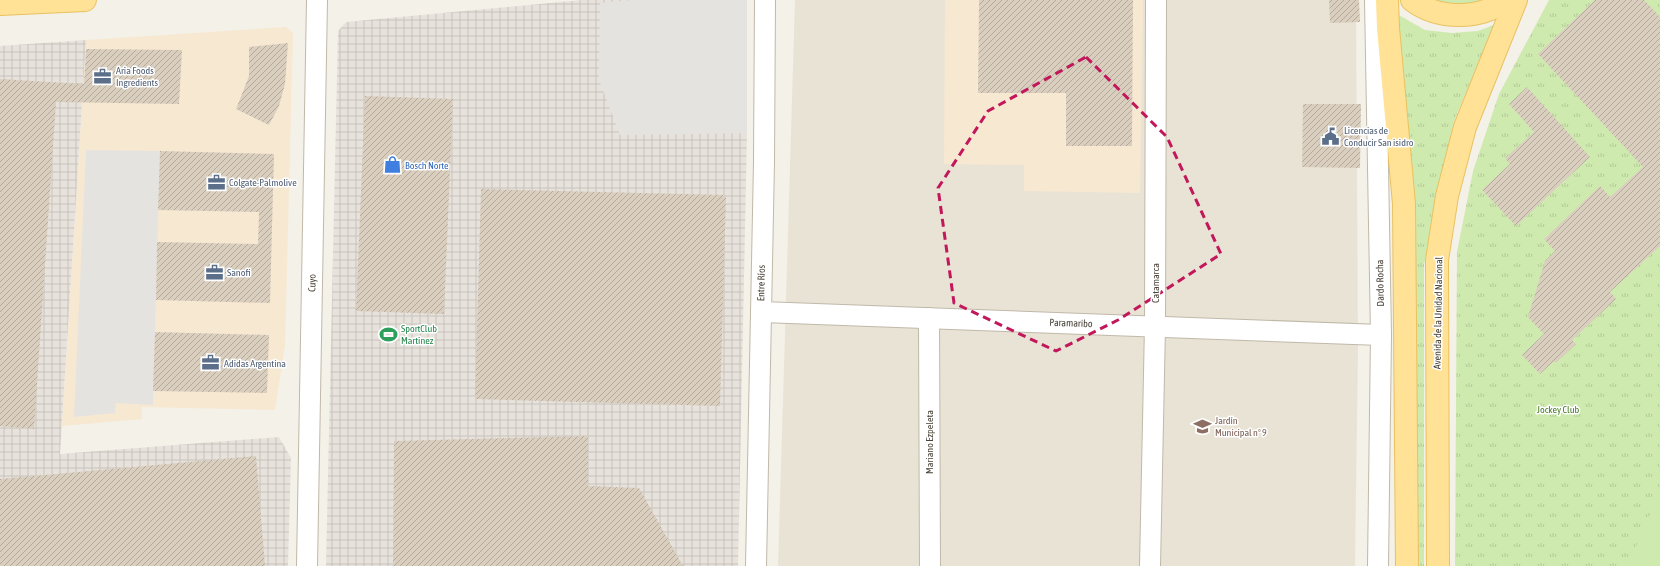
<svg xmlns="http://www.w3.org/2000/svg" width="1660" height="566" font-family="'Asap Condensed',sans-serif">
	<defs>
		<pattern id="industrial-grid" width="8" height="8" patternUnits="userSpaceOnUse"><rect width="8" height="8" fill="#e7e2dc"/><path d="M0 4h8M4 0v8" fill="none" stroke="#c8c3bd"/></pattern>
		<pattern id="grass-tufts" width="24" height="20" patternUnits="userSpaceOnUse"><rect width="24" height="20" fill="#cfeaaf"/><path d="M3 7l-1-3M5 7V3M7 7l1-3M15 17l-1-3M17 17v-4M19 17l1-3" fill="none" stroke="#b3ca97"/></pattern>
		<pattern id="building-hatch" width="6" height="6" patternUnits="userSpaceOnUse"><rect width="6" height="6" fill="#dacfbf"/><path d="M-1 1l2-2M0 6l6-6M5 7l2-2" fill="none" stroke="#b3aa9c"/></pattern>
	</defs>
	<rect width="100%" height="100%" fill="#f4f1e8"/>
	<polygon fill="#e9e3d5" points="795,0 1356,0 1358,350 1355,566 778,566"/>
	<g fill="#f7e8d2">
		<polygon points="945,0 1143,0 1140,193 1024,191 1024,165 944,164"/>
		<polygon points="286,27 293,33 285,346 275,410 142,407 142,419 62,426 86,40"/>
	</g>
	<g fill="url(#industrial-grid)">
		<polygon points="582,0 747,0 747,133 738,566 326,566 338,31 346,22"/>
		<polygon points="86,40 60,454 279,437 291,458 288,566 0,566 0,46"/>
	</g>
	<g fill="url(#grass-tufts)">
		<path d="M1426,0H1481C1460,9 1447,6 1426,0Z"/>
		<polygon points="1549,0 1660,0 1660,566 1455,566 1457,252 1473,171 1499,94"/>
		<polygon points="1397,14 1425,30 1452,33 1478,31 1494,25 1454,121 1424,265 1424,566 1417,566"/>
	</g>
	<polygon fill="#cfeaaf" points="1660,494 1660,566 1628,566 1649,516"/>
	<g fill="#e5e3e0">
		<polygon points="635,0 747,0 747,133 620,135 599,80 600,3"/>
		<polygon points="86,150 160,151 153,405 116,403 115,413 74,417"/>
	</g>
	<g fill="url(#building-hatch)">
		<polygon points="979,0 1133,0 1132,146 1066,146 1066,93 978,93"/>
		<polygon points="1329,0 1359,0 1360,22 1330,23"/>
		<polygon points="1595,0 1644,0 1660,17 1660,246 1610,292 1616,299 1572,340 1576,344 1556,363 1554,361 1540,374 1522,355 1544,334 1528,317 1545,261 1555,251 1544,239 1600,186 1610,197 1643,167 1538,54"/>
		<polygon points="288,43 285,84 279,106 269,125 236,109 249,76 249,47"/>
		<polygon points="86,49 182,50 179,104 56,102 34,429 0,426 0,79 84,84"/>
		<polygon points="1527,87 1590,157 1516,226 1482,190 1510,164 1505,158 1534,132 1509,104"/>
		<polygon points="365,96 453,99 444,314 356,311"/>
		<polygon points="1303,104 1361,104 1360,168 1302,167"/>
		<polygon points="160,151 274,154 270,303 156,300 157,242 258,244 259,212 158,210"/>
		<polygon points="481,189 726,195 720,406 475,399"/>
		<polygon points="155,332 269,335 267,393 153,391"/>
		<polygon points="588,436 588,486 639,488 683,566 393,566 394,441"/>
		<polygon points="256,456 265,566 0,566 0,479"/>
	</g>
	<g fill="none" stroke-linecap="round" stroke-linejoin="round">
		<defs>
			<g id="minor">
				<polyline points="1375,0 1381,335 1378,566"/>
				<polyline points="761,312 1381,335"/>
				<polyline points="929,318 930,566"/>
				<polyline points="307,566 317,0"/>
				<polyline points="756,566 764,162 765,0"/>
				<polyline points="1150,566 1155,326 1156,0"/>
			</g>
			<g id="major">
				<polyline points="1387,0 1388,28 1404,204 1407,566"/>
				<path d="M1412,0C1438,20 1480,20 1506,0"/>
				<polyline points="0,4 85,0"/>
				<polyline points="1438,566 1437,260 1447,196 1465,127 1516,0"/>
			</g>
		</defs>
		<use href="#minor" stroke="#c0b9aa" stroke-width="22"/>
		<use href="#major" stroke="#e9c161" stroke-width="24"/>
		<use href="#minor" stroke="#fff" stroke-width="20"/>
		<use href="#major" stroke="#ffe296" stroke-width="22"/>
	</g>
	<path fill="none" stroke="#c2185b" stroke-width="3" stroke-dasharray="8 5" stroke-linejoin="round" d="M1086,57L1167,137L1221,254L1118,320L1056,351L954,303L938,188L988,111Z"/>
	<defs>
		<symbol id="office-bare" viewBox="-9 -9 18 18"><path d="M-6-3h4V-5.5h4V-3h4V5H-6ZM-1-4.5V-3h2v-1.5ZM-6 0V1H6V0Z" fill="#5c6f8a" stroke="#fff" stroke-width="2.5" paint-order="stroke"/></symbol>
		<symbol id="civic-bare" viewBox="-9 -9 18 18"><path d="M-.6-6.5H3V-4.5H.6V-3L4-1V1h2V6H-6V1h2V-1L-.6-3ZM-1.2 2.5V6h2.4V2.5Z" fill="#5c6f8a" stroke="#fff" stroke-width="2.5" paint-order="stroke"/></symbol>
		<symbol id="shop-bare" viewBox="-9 -9 18 18"><path d="M-5-2.5h2.3a2.7 3.5 0 0 1 5.4 0H5L5.5 6h-11ZM-1.5-2.5h3a1.5 2.3 0 0 0-3 0Z" fill="#3f7fe0" stroke="#fff" stroke-width="2.5" paint-order="stroke"/></symbol>
		<symbol id="stadium-bare" viewBox="-9 -9 18 18"><path d="M0-5a6.5 5 0 1 0 0 10a6.5 5 0 1 0 0-10ZM-3.5-1.8h7v3.6h-7Z" fill="#2e9e5b" stroke="#fff" stroke-width="2.5" paint-order="stroke"/></symbol>
		<symbol id="school-bare" viewBox="-9 -9 18 18"><path d="M0-5L7-2L0 1L-7-2ZM-4 1L0 2.5L4 1V4Q0 6-4 4Z" fill="#8d6e63" stroke="#fff" stroke-width="2.5" paint-order="stroke"/></symbol>
	</defs>
	<g fill-rule="evenodd">
		<use href="#office-bare" x="90" y="64" width="25" height="25"/>
		<use href="#civic-bare" x="1318" y="124" width="25" height="25"/>
		<use href="#shop-bare" x="380" y="152" width="25" height="25"/>
		<use href="#office-bare" x="204" y="170" width="25" height="25"/>
		<use href="#office-bare" x="202" y="260" width="25" height="25"/>
		<use href="#stadium-bare" x="376" y="322" width="25" height="25"/>
		<use href="#office-bare" x="198" y="350" width="25" height="25"/>
		<use href="#school-bare" x="1190" y="414" width="25" height="25"/>
	</g>
	<g text-anchor="middle" dominant-baseline="central" stroke-width="3" stroke-linejoin="round" paint-order="stroke">
		<g font-size="10" fill="#4e5e75" stroke="#fff" text-anchor="start">
			<text x="116" y="70">Aria Foods<tspan x="116" dy="12">Ingredients</tspan></text>
			<text x="1344" y="130">Licencias de<tspan x="1344" dy="12">Conducir San isidro</tspan></text>
			<text x="229" y="182">Colgate-Palmolive</text>
			<text x="227" y="272">Sanofi</text>
			<text x="224" y="363">Adidas Argentina</text>
		</g>
		<g font-size="10" fill="#366cbe" stroke="#fff" text-anchor="start">
			<text x="405" y="165">Bosch Norte</text>
		</g>
		<g font-size="10" fill="#484136" stroke="#fff">
			<text transform="translate(312 283) rotate(-89)">Cuyo</text>
			<text transform="translate(761 283) rotate(-89)">Entre Ríos</text>
			<text transform="translate(1155 283) rotate(-90)">Catamarca</text>
			<text transform="translate(1380 283) rotate(-91)">Dardo Rocha</text>
			<text transform="translate(1438 313) rotate(-89)">Avenida de la Unidad Nacional</text>
			<text transform="translate(1071 323) rotate(2)">Paramaribo</text>
			<text transform="translate(929 442) rotate(-90)">Mariano Ezpeleta</text>
		</g>
		<g font-size="10" fill="#27864d" stroke="#fff" text-anchor="start">
			<text x="401" y="328">SportClub<tspan x="401" dy="12">Martinez</tspan></text>
		</g>
		<g font-size="10" fill="#467d26" stroke="#fff">
			<text x="1558" y="409">Jockey Club</text>
		</g>
		<g font-size="10" fill="#785e54" stroke="#fff" text-anchor="start">
			<text x="1215" y="420">Jardín<tspan x="1215" dy="12">Municipal nº 9</tspan></text>
		</g>
	</g>
</svg>
